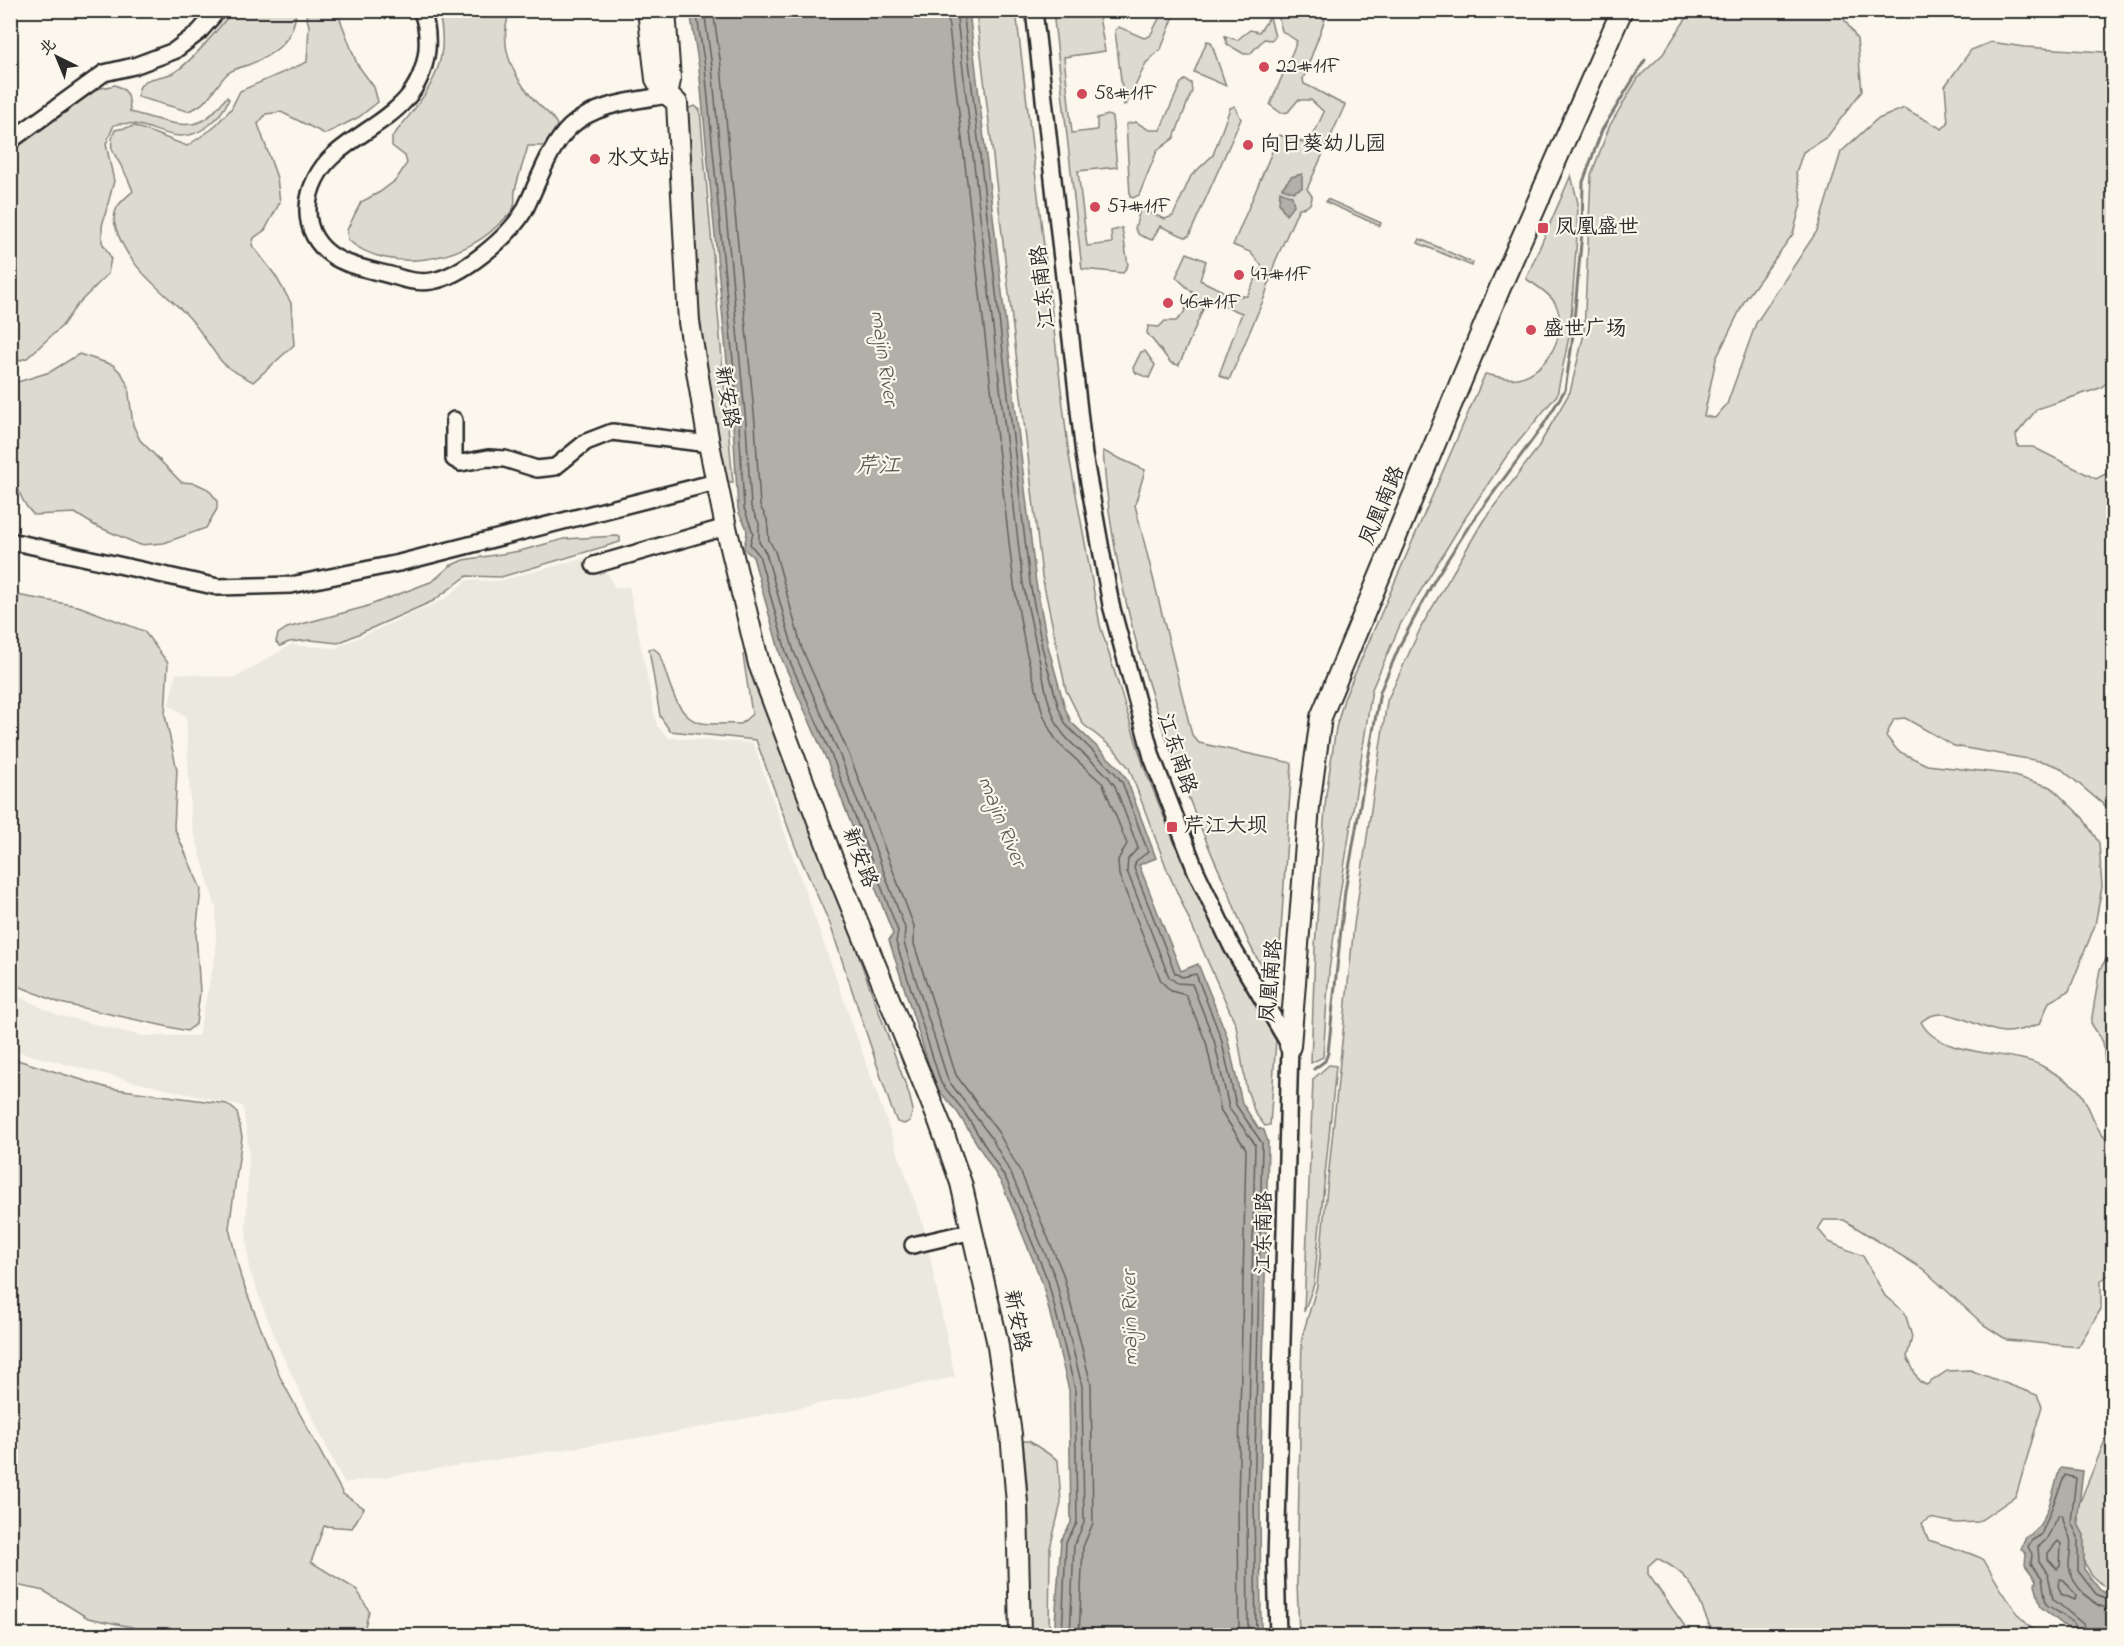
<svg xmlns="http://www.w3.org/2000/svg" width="2124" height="1646" font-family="'Indie Flower','LXGW WenKai TC',sans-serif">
	<rect width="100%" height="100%" fill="#fbf7ec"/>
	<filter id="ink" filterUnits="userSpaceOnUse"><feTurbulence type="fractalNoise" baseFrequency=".0167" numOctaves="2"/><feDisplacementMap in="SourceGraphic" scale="12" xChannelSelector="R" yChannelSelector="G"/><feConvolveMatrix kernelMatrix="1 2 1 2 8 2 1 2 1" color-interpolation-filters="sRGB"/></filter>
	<g filter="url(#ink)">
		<polygon fill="#ebe8de" points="589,557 593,571 608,574 615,588 629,587 657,726 669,738 753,743 923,1224 955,1377 676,1432 344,1483 278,1346 249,1269 246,1228 249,1152 243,1106 143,1084 11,1050 11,993 58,1015 142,1036 198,1036 216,952 216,909 191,822 186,716 169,705 176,673 235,678 290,645 335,648 445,599 467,580 498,581"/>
		<g fill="#dddad0" stroke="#84827e" stroke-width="1.5">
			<path d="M232,11H296C294,41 274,55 248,65C241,67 232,69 227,74C214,87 207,107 187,111L138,97C137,75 158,80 173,73C189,65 221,26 232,11Z"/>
			<path d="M305,11H337L357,64L374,87L378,102L359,117L325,134L281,112L266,114L258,124L277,178L280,202L265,230L254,238L252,245L275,275L291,303L294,345L253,382C244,376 230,371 222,362C209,347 200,328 186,314C159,288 125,264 115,225C111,208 122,201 133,191C130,184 127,176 123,169C114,153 107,148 115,130L135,126L187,146L212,129L231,109L240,91L307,62L309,26Z"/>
			<path d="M438,11H510C497,47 513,78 538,104C545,111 553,115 557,125L546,146H528C524,161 518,176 515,191C514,197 516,203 513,209C510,215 502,221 497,226C462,261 388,275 348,240L347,230L361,202L380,192L396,180L407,163L405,156L392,146V137C424,97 454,66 438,11Z"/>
			<polygon points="976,11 1016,11 1069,456 1100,625 1144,767 1181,859 1232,965 1276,1040 1270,1125 1265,1126 1255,1113 1246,1087 1236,1025 1168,872 1129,768 1115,750 1083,724 1066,690 1042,576"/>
			<polygon points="1053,11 1059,11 1060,18 1086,15 1086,11 1098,11 1105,51 1064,57 1072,133 1097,130 1097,118 1108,115 1112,117 1117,167 1078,171 1087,246 1112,243 1111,231 1122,228 1128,265 1123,273 1082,269"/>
			<polygon points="1163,11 1176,11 1161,49 1146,63 1127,104 1124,105 1115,30 1119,27 1144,38 1150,36"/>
			<path d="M1277,11H1285L1301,19L1311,11H1328L1303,79L1304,84C1319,90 1330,99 1345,105L1307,189L1312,196C1312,204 1307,208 1299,208L1275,262L1265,296L1229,380L1219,375L1242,313L1207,300L1179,365L1171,363L1147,333L1148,326L1159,327L1165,321H1176L1183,314L1193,293L1176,277L1187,253L1206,261L1200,280L1233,296H1247L1262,266L1250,252L1233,245L1279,135L1309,144L1324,112L1311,100H1298L1288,112L1281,113L1270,105L1297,41L1282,31Z"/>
			<path d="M1691,11H1839L1857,39L1862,91L1827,137L1803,152L1796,173L1802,200L1793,234L1745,300L1716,359L1704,416L1715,418L1727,404L1756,323L1817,231L1841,152L1876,120L1904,108L1942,129L1948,123L1945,86L1971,50L1991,42L2024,47L2104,52L2113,56V378L2100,388L2037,409L2016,435L2018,447H2033L2096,479L2113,470V817L2112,812L2059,767L2045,762L1954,746L1905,718L1894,719L1886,736L1898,751L1927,765L2007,774L2051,787L2083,818L2099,843L2102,887L2095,925L2069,991L2049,1002L2040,1024C2029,1027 2015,1033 2004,1032C1976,1030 1945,1000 1921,1022C1940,1059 2010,1049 2042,1066C2053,1072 2073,1083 2080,1092C2093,1111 2094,1132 2113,1145V1271L2101,1281V1309L2078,1347L2007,1340L1984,1325L1923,1269L1844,1220H1824L1818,1229L1829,1242L1863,1256L1885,1296L1905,1313L1912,1337L1907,1357L1919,1381L1926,1385L1947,1371L1970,1370L2037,1395L2042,1406L2016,1496L1978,1522L1956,1523L1930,1518L1922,1523L1928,1540C1940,1544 1976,1554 1984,1560C1995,1580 2021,1625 2041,1635H1714C1695,1598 1701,1580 1657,1558L1648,1566V1574L1691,1635H1299L1297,1583L1302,1337L1317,1286L1354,925L1387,701L1422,625L1483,521L1537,449L1570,392L1584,334L1591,175L1610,125L1638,78L1663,54Z"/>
			<polygon points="1270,17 1275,37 1271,40 1264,39 1250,54 1244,54 1227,44 1225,36 1237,40 1250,30 1259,32"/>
			<polygon points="1207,41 1211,42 1226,86 1194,72"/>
			<polygon points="1185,80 1191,83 1192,91 1174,138 1157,151 1139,195 1133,198 1130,196 1126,124 1136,122 1149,130 1160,130 1181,83"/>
			<path d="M115,85C130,91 129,97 130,112C149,116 181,130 200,122C211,118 219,105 227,97L229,99C224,111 216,121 205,128C172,151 148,116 114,125L106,144L114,181L102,226V242L111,258L108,274L77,305L62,326L27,358L11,363V152L97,89Z"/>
			<polygon points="695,106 700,110 733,483 725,480 694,310 686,109"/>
			<polygon points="1235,106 1241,119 1189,236 1185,237 1160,226 1152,240 1139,235 1135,229 1140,209 1165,219 1173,216 1191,176 1213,155 1230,108"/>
			<path d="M1571,175L1578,203L1577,235L1570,332L1557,395L1506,457L1462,523L1401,623L1372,689L1339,900L1329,971L1323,1057L1311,1063L1315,947L1326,795L1336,728L1344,699L1485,374C1496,376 1507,380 1518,378C1548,372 1570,331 1555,303C1549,293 1536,285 1526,279Z"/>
			<polygon points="1327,199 1381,223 1380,226 1326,202"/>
			<polygon points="1420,239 1473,263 1472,266 1418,243"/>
			<polygon points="1145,351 1155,365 1149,378 1136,373 1133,368 1141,352"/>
			<path d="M79,354L113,365L122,374L128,386L133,425L140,440L181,482L195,483L208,489L217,500V509L206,528L164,543L140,545L94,525L75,513L34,515C5,489 10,420 11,384L50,372Z"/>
			<path d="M1103,451L1145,470L1135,505L1192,735L1199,743L1292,763L1279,960L1271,969H1265C1249,952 1238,914 1228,891C1166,753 1113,603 1103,451Z"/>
			<polygon points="617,536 620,537 620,542 501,577 467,576 433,601 338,643 311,640 289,642 280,646 276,642 278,634 287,628 365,607 433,581 450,566 463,560 520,551 564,539"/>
			<polygon points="11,594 78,606 144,631 168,663 165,715 177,770 174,827 201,889 196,934 200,992 196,1024 187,1031 60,1003 11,983"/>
			<path d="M653,648L659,653C668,674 674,719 702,723C715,725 728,723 741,724L752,714L743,655L746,653L825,853L860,960L909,1094L913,1110L910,1121L904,1124L897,1122L892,1110L830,924L795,846L756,740L670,731L660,716L649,649Z"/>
			<polygon points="2113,948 2113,1071 2105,1064 2103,1042 2091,1023 2100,969"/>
			<polygon points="11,1058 108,1088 227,1104 237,1112 242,1137 229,1228 241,1278 280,1377 343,1494 364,1508 352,1528 324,1526 311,1562 357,1590 369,1611 363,1635 150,1635 132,1627 88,1618 44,1591 11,1584"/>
			<polygon points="1329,1065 1336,1066 1314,1284 1304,1312 1313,1079"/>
			<polygon points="2113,1421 2113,1595 2091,1574 2084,1562 2077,1509"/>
			<polygon points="1023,1441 1029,1441 1058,1460 1061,1503 1050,1548 1049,1635 1031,1635 1027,1484"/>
		</g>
		<g fill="#b1afa7" stroke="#7b7a75" stroke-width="1.5">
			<path d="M690,11H969L1036,583L1048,646L1065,708L1071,722L1120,769L1127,780L1156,858L1139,865L1181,971L1198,964L1227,1036L1242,1103L1258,1128L1264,1130L1268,1142L1260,1503L1261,1635H1057L1055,1623L1061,1540L1071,1523L1069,1390L1042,1282L1002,1184L958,1113L936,1087L889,940L893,934L828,763L781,657L753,557L744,549C744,541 749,535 746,527C744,520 739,517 738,508L733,425L699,68Z"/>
			<polygon points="1302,174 1302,188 1293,192 1282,188 1291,177"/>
			<polygon points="1280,191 1292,196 1294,205 1286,215 1279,203"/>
			<path d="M2060,1468L2083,1471L2077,1522L2084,1535V1569L2100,1590L2113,1597V1635H2076L2041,1607L2035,1585L2036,1580L2025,1565L2026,1554L2021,1549L2026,1537C2048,1527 2053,1489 2060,1468Z"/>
		</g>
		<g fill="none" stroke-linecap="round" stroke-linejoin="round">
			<g stroke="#61605d" stroke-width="1.5">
				<polyline points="696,10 705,67 739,424 744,508 753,533 750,544 759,555 787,655 834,761 898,931 896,942 941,1083 963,1110 1007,1181 1048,1281 1075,1389 1077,1523 1066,1542 1062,1636"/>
				<polyline points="704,10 712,67 746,424 751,507 759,523 759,542 766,553 794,652 841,758 905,928 904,943 948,1080 991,1137 1013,1178 1055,1277 1082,1386 1084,1523 1074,1545 1070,1636"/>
				<polyline points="713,10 721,66 755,423 760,506 767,519 769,540 775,551 802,649 849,754 914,926 914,944 956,1075 998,1132 1021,1173 1063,1274 1091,1384 1093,1523 1083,1547 1079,1636"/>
				<polyline points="947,10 1014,585 1026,651 1043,714 1051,732 1059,744 1103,784 1127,844 1118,860 1119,875 1161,981 1171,991 1186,995 1206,1042 1221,1111 1246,1149 1238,1503 1239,1636"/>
				<path d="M956,10L1023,584L1047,696C1051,709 1055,724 1064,735C1079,754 1102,765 1115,786L1138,848L1128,859L1127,871L1169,977L1177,983L1192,984L1214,1040L1229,1108L1255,1144L1247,1503L1248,1636"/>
				<polyline points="963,10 1030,583 1042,647 1059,709 1066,725 1115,773 1122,782 1148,852 1136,861 1134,868 1175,973 1182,977 1196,974 1221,1038 1236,1105 1262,1143 1254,1503 1256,1636"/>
				<polygon points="2058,1541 2061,1544 2060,1566 2057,1569 2048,1559 2048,1553"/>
				<polygon points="2060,1579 2064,1580 2076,1596 2075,1600 2061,1594 2058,1585"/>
				<path d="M2080,1636C2077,1620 2057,1613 2046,1604L2042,1578L2031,1564L2032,1554L2028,1547L2031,1541L2041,1535L2065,1475L2076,1478L2071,1522L2078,1537V1571L2096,1594L2114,1602"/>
				<path d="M2087,1636L2083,1624L2053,1599L2048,1574L2039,1561L2038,1547L2046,1540L2059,1515L2063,1516C2063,1525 2067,1529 2070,1538C2072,1546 2069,1557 2069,1566C2071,1585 2094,1608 2114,1610"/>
			</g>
			<polyline stroke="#7b7a75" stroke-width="3" points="1314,1069 1325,1061 1328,1053 1345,891 1380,692 1400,645 1435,579 1469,526 1544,424 1565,390 1572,343 1582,232 1583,182 1602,130 1645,60"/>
			<defs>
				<g id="minor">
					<path d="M421,10C427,23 428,36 427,50C420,110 373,121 334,155C303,182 295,234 336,258C353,268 378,271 397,277C409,281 420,283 432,281C462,276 509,237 524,211C538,184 548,148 570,127C596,103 634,101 667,95"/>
					<polyline points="1034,10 1084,455 1111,605 1152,757 1196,871 1232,947 1290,1046 1276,1562 1278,1636"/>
					<polyline points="10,141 104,73 134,66 174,51 199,32 218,10"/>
					<polyline points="454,420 454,459 461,463 488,458 505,459 537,469 555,467 586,442 612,432 709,444"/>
					<polyline points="10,541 218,587 291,585 399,563 716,482"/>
					<polyline points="594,565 726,527"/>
					<polyline points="913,1245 973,1231"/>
				</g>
				<g id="major">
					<polyline points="648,10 656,79 661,88 677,103 689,322 709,444 726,527 759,664 838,874 939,1121 961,1183 997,1340 1011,1434 1017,1503 1020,1636"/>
					<polyline points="665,10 670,80 667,95"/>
					<polyline points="1290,1046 1309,806 1321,717 1499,290 1622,10"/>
				</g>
			</defs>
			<use href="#minor" stroke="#2b2b2b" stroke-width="20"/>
			<use href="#major" stroke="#2b2b2b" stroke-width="24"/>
			<use href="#minor" stroke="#fbf7ec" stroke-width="15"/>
			<use href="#major" stroke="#fbf7ec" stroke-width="20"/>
		</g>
	</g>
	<g fill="#d1495b" stroke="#fbf7ec" stroke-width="2">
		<circle cx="1264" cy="67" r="6"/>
		<circle cx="1082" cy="94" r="6"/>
		<circle cx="1248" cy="145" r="6"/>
		<circle cx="595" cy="159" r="6"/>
		<circle cx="1095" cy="207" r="6"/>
		<rect x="1537" y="222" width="12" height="12" rx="3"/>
		<circle cx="1239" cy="275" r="6"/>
		<circle cx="1168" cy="303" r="6"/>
		<circle cx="1531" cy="330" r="6"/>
		<rect x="1166" y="821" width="12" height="12" rx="3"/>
	</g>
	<g text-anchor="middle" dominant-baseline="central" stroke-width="4.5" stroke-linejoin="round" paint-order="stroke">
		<g font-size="21" fill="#2b2b2b" stroke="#fbf7ec" text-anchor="start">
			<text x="1276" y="67">22#11F</text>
			<text x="1094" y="94">58#11F</text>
			<text x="1260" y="145">向日葵幼儿园</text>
			<text x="607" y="159">水文站</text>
			<text x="1107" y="207">57#11F</text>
			<text x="1555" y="228">凤凰盛世</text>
			<text x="1251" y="275">47#11F</text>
			<text x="1180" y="303">46#11F</text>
			<text x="1543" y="330">盛世广场</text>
			<text x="1184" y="827">芹江大坝</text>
		</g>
		<g font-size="21" fill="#2b2b2b" stroke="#fbf7ec">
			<text transform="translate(1044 287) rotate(-96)">江东南路</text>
			<text transform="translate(726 397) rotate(81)">新安路</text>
			<text transform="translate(1383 506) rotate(-67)">凤凰南路</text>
			<text transform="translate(1176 754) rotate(72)">江东南路</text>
			<text transform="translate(859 858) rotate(69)">新安路</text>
			<text transform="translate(1272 981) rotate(-85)">凤凰南路</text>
			<text transform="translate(1265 1233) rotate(-89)">江东南路</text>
			<text transform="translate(1016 1321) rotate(79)">新安路</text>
		</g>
		<g font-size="22" font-style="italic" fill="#5a5956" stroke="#fbf7ec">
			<text transform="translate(883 358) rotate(82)">majin River</text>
			<text x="878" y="467">芹江</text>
			<text transform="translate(1001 822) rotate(68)">majin River</text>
			<text transform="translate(1131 1318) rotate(-91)">majin River</text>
		</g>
	</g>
	<rect width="2124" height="1646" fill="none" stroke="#fbf7ec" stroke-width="36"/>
	<rect x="18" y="18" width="2088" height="1610" fill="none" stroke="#2b2b2b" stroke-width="2" filter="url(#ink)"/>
	<g transform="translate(57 57) rotate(317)" stroke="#fbf7ec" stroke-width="4.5" paint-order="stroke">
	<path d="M0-4.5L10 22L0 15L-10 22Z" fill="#2b2b2b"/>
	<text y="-9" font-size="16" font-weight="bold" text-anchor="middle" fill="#2b2b2b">北</text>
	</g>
</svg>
